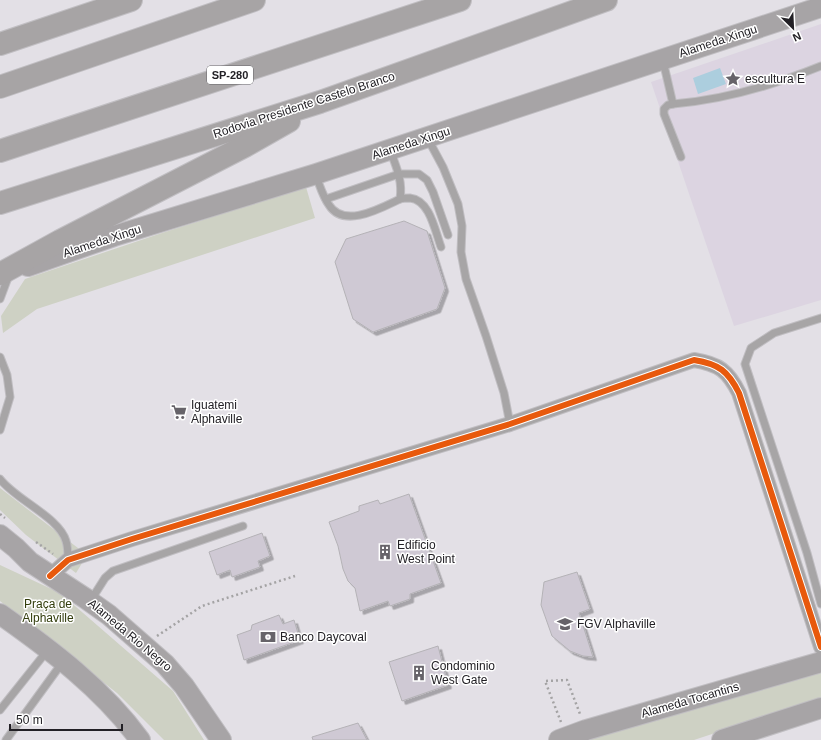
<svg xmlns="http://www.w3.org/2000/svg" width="821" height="740" font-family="Helvetica,sans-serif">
	<defs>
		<filter id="shadow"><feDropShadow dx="3.5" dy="3.5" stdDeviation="0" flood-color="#0004"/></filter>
	</defs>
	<rect width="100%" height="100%" fill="#e3e0e6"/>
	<polygon fill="#dcd4e1" points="821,24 821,300 734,326 651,82"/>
	<g fill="#ced1c4">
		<polygon points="306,187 315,218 37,309 3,333 1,316 25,279 162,233"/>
		<polygon points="0,488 87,555 76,573 26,535 0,510"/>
		<polygon points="0,565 60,593 173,691 204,740 164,740 117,693 0,601"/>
		<polygon points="821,671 821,698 694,740 584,740"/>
	</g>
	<polygon fill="#accede" points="720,68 726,84 698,94 693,78"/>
	<g fill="#cfc9d4" stroke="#b4b2b6" filter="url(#shadow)">
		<polygon points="404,221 427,231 445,288 437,309 373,332 353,319 335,262 346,239"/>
		<polygon points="409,494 441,583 410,594 410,599 390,606 388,601 360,611 355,588 348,581 343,569 338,546 329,522 359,511 359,506 378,500 380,504"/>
		<polygon points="262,533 270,556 258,561 260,567 232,577 230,570 217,575 209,552"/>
		<polygon points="577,572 590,609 579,613 593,657 583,656 570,651 552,636 541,605 544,582"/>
		<polygon points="279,615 283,624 294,620 300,640 244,660 237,635 251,630 252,625"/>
		<polygon points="438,646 448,685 402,701 389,662"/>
		<polygon points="358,723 367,740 313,740 312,737"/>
	</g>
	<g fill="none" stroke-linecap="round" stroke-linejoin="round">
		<defs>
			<g id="service">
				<path d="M663,61L673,104C724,100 774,85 821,66"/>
				<polyline points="673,104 668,105 664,109 664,114 681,157"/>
				<polyline points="428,139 443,167 458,204 462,226 461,252 466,279 486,336 504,393 510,424"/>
				<path d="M316,176C320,186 323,197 329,205C344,229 381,208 400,199C403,181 396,166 390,150"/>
				<polyline points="326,199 399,174 419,174 427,180 433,192 448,235"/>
				<path d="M400,199C403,198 407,198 410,198C430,200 435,231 441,247"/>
				<polyline points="0,299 9,275"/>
				<polyline points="821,318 774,333 751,348 745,364 807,553 821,604"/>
				<polyline points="0,357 7,375 10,397 0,430"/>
				<path d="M0,479C16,500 59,517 66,541C68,547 68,554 68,560"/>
				<polyline points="91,600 105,578 113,571 243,526"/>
				<polyline points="0,710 47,651"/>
				<polyline points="6,740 62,663"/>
			</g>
			<path id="minor" d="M50,576L68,560L132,539L510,424L694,360C719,364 728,371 739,393L821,647"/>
			<g id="secondary">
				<polyline points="28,266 114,236 316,174 821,7"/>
				<polyline points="0,535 16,548 30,562 85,598 109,615 165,664 184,686 221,740"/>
				<path d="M0,614C51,650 103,689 140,740"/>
				<polyline points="559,740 586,730 821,662"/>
				<polyline points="722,740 821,708"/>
			</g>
			<g id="motorway">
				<polyline points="0,44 131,0"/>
				<polyline points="0,87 254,0"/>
				<polyline points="0,151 460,0"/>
				<polyline points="0,203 320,102 606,0"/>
				<polyline points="0,274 60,241 245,146 289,121"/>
			</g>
		</defs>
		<use href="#service" stroke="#c0bec2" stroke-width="9"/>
		<use href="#minor" stroke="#c0bec2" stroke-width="16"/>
		<use href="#secondary" stroke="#c0bec2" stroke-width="22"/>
		<use href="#motorway" stroke="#c0bec2" stroke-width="24"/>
		<g stroke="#a4a3a4" stroke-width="2.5" stroke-dasharray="2 3" stroke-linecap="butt">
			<polyline points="0,514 5,518"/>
			<polyline points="36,542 53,554"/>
			<polyline points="157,636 202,606 295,576"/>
			<polyline points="561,722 545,681 567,680 580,714"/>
		</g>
		<use href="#service" stroke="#a7a5a6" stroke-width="7"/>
		<use href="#minor" stroke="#a7a5a6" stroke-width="14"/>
		<use href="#secondary" stroke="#a7a4a6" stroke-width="20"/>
		<use href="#motorway" stroke="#a7a4a5" stroke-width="22"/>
		<defs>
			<path id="cycleway" d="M50,576L68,560L132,539L510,424L694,360C719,364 728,371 739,393L821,647"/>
		</defs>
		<use href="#cycleway" stroke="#fff" stroke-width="8"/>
		<use href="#cycleway" stroke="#e8590c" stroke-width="6"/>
	</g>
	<defs>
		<symbol id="sight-bare" viewBox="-9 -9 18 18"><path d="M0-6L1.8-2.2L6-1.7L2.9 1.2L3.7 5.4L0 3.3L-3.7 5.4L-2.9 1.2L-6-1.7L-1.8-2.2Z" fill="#666369" stroke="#fff" stroke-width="2.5" paint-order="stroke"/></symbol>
		<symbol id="supermarket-bare" viewBox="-9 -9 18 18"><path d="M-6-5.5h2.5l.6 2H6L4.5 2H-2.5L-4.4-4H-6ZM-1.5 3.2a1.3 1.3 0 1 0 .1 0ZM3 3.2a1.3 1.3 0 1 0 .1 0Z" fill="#666369" stroke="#fff" stroke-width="2.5" paint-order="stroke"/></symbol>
		<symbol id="building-bare" viewBox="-9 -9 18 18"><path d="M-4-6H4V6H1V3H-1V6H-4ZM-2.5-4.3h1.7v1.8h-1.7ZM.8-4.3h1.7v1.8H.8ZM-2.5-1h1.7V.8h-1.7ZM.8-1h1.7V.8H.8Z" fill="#666369" stroke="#fff" stroke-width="2.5" paint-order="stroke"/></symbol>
		<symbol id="university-bare" viewBox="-9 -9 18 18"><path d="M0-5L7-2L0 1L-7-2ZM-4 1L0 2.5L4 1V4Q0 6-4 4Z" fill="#666369" stroke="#fff" stroke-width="2.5" paint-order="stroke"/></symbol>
		<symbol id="bank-bare" viewBox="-9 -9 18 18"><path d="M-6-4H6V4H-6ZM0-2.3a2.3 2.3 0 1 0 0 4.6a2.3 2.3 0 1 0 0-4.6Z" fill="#666369" stroke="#fff" stroke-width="2.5" paint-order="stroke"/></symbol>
	</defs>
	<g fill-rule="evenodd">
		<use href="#sight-bare" x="722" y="68" width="22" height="22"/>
		<use href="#supermarket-bare" x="168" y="401" width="22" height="22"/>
		<use href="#building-bare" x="374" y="541" width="22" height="22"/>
		<use href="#university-bare" x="554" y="613" width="22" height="22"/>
		<use href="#bank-bare" x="257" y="626" width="22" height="22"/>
		<use href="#building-bare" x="408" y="662" width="22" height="22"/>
	</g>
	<g text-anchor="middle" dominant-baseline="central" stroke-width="3" stroke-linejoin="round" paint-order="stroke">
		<rect fill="#fff" stroke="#646366" stroke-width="1" x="207" y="66" width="46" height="18" rx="3"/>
		<g font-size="11" font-weight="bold" fill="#222025">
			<text x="230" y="75">SP-280</text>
		</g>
		<g font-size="12" fill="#222025" stroke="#fff">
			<text transform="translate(718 41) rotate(-18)">Alameda Xingu</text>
			<text transform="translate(304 105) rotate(-18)">Rodovia Presidente Castelo Branco</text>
			<text transform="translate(411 143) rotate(-18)">Alameda Xingu</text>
			<text transform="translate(102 241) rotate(-18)">Alameda Xingu</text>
			<text transform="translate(130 635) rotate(40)">Alameda Rio Negro</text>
			<text transform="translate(690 700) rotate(-16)">Alameda Tocantins</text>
		</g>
		<g font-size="12" fill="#222025" stroke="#fff" text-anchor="start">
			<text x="745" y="79">escultura E</text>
			<text x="191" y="405">Iguatemi<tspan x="191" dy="14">Alphaville</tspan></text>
			<text x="397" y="545">Edificio<tspan x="397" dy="14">West Point</tspan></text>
			<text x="577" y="624">FGV Alphaville</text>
			<text x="280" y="637">Banco Daycoval</text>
			<text x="431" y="666">Condominio<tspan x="431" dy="14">West Gate</tspan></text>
		</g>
		<g font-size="12" fill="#323d0c" stroke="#fff">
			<text x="48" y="604">Praça de<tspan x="48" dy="14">Alphaville</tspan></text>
		</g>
	</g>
	<g transform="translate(793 28) rotate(156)" stroke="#ffffff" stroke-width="3" paint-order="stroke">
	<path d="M0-3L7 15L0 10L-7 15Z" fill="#222025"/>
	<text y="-6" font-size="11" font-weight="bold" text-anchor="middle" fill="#222025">N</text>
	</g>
	<path d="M10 724v6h112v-6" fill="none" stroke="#222025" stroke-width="2"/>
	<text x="16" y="724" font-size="12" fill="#222025" stroke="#ffffff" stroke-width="3" paint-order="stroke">50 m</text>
</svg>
